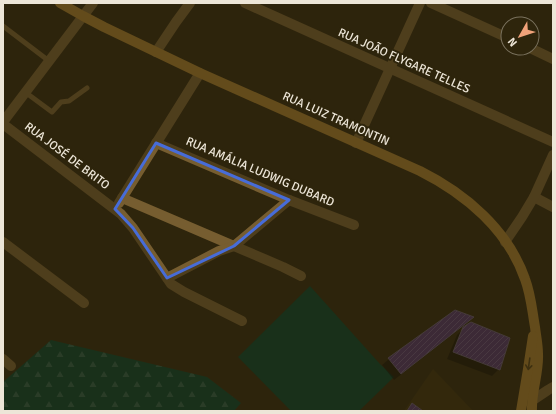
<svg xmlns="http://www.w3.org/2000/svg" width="556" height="414" font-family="Signika,sans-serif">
	<defs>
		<pattern id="forest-firs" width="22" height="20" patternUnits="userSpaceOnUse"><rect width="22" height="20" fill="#003e2a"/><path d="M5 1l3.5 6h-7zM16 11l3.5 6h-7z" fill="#265a48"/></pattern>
		<pattern id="building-hatch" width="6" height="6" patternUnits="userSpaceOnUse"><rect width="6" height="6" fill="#4f3269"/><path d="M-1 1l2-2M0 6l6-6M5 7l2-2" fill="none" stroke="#69507e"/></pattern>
	</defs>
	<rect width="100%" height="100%" fill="#2e250c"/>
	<polygon fill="#3a2e0d" points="433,369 473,411 404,411"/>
	<polygon fill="url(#forest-firs)" points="51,340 207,377 241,403 234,411 3,411 3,382"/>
	<polygon fill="#003e2a" points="310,286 380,364 394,377 359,411 291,411 238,357"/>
	<g fill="#0007">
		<polygon points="472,317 466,324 394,380 382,365 389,359"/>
		<polygon points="464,328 499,369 492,376 447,359 457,335"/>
	</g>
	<g fill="url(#building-hatch)" stroke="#60546c">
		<polygon points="455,310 474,317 401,374 388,358"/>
		<polygon points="471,322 510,338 500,370 453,352 463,327"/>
		<polygon points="412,403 423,411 407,411"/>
	</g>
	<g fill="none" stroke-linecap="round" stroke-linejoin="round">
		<g stroke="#765d30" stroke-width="5">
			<polyline points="3,26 49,61"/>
			<polyline points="25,92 52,112 61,102 69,101 87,88"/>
		</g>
		<g stroke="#765d30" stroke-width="10">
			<polyline points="245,3 553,142"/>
			<polyline points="431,3 508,38"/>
			<polyline points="530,48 553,59"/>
			<polyline points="156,52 176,22 190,3"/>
			<polyline points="3,122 93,3"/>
			<polyline points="3,124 121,214 133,228 167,278 171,284 184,292 242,321"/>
			<polyline points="156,143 289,200 354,225"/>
			<polyline points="356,143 420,3"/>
			<polyline points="534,197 553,207"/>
			<polyline points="122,198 283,267 301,276"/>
			<polyline points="119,203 200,73"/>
			<polyline points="3,242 84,303"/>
			<polyline points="505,242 522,217 534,197 553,155"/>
			<polyline points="167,278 219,251 234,246 289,200"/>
			<polyline points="3,359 11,366"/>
			<polyline points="533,400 548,390 553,387"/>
		</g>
		<g stroke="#a47a2d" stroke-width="10">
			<path d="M60,3L83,16L104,27L200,73L420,171C466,194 508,230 525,279C531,295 532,310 535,327C536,336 538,345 538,354C539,373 531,392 532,411"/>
			<polyline points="521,411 528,369 533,336"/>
		</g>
	</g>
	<defs><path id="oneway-shaft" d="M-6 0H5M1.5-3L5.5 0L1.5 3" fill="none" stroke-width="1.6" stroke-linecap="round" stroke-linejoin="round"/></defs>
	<use stroke="#513f16" href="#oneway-shaft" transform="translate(529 364) rotate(98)"/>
	<path d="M0 0H556V414H0ZM156,143L289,200L234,246L167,278L133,228L115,209Z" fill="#2e250c" fill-opacity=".55" fill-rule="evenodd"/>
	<path fill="none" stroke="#476cd8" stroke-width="3" stroke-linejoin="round" d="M156,143L289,200L234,246L167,278L133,228L115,209Z"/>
	<g text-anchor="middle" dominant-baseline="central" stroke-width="4" stroke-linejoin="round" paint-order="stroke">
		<g font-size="12" fill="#ede6d8" stroke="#2e250c">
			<text transform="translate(404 61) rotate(24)">RUA JOÃO FLYGARE TELLES</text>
			<text transform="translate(336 119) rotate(24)">RUA LUIZ TRAMONTIN</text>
			<text transform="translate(67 156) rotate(37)">RUA JOSÉ DE BRITO</text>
			<text transform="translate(260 172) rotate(23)">RUA AMÁLIA LUDWIG DUBARD</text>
		</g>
	</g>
	<rect width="556" height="414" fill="none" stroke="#ede6d8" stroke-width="8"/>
	<g transform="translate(520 36) rotate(231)"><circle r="19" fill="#2e250c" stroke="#7a725e"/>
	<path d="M0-3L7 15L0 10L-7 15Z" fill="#f0a27a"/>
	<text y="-6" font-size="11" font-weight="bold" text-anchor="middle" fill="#ede6d8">N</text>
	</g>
</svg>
